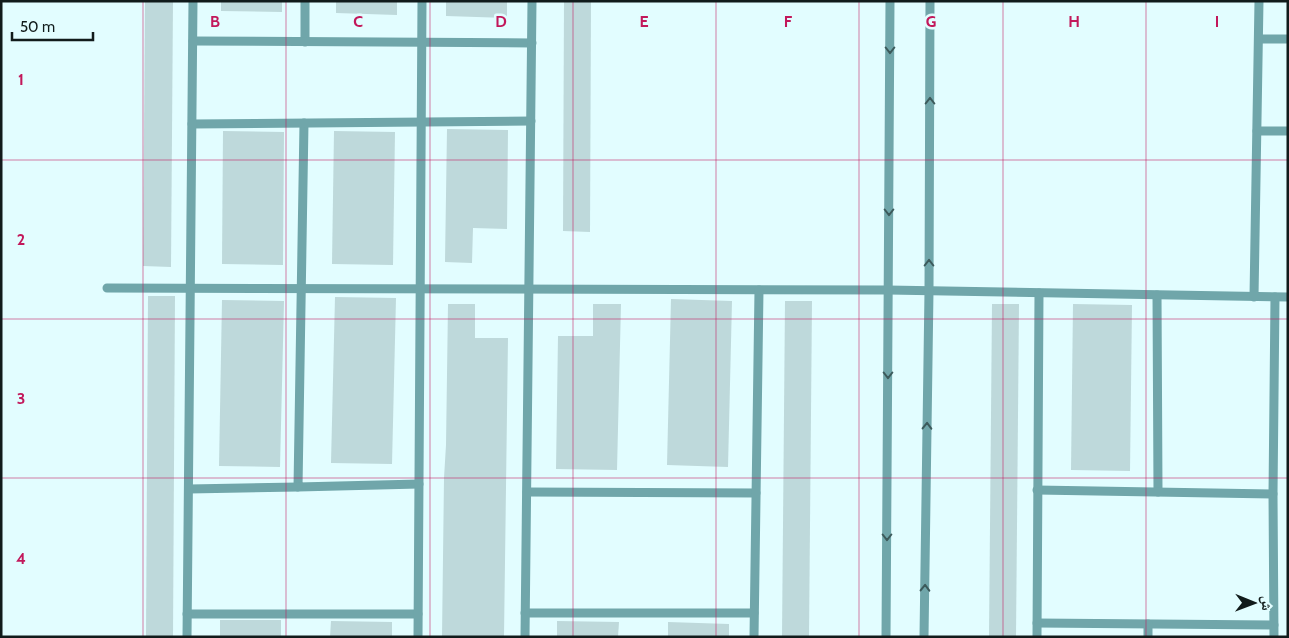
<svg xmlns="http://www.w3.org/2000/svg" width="1289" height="638" font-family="Cabin,'Noto Naskh Arabic',sans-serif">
	<rect width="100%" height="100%" fill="#e2fdff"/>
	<g fill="#bed9db">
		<polygon points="145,1 173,1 171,267 143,266"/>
		<polygon points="221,1 282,1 282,12 221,11"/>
		<polygon points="336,1 397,1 397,15 336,13"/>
		<polygon points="446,1 507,1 507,18 446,16"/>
		<polygon points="564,1 591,1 590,232 563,231"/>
		<polygon points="447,129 508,130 507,229 473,228 472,263 445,262"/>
		<polygon points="223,131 284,132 283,265 222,264"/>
		<polygon points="334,131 395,132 393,265 332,264"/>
		<polygon points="148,296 175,296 173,637 146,637"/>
		<polygon points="335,297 396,298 392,464 331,463"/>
		<polygon points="671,299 732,301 728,467 667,465"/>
		<polygon points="222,300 284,301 280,467 219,466"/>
		<polygon points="785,301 812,301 809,637 782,637"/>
		<polygon points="448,304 475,304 475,338 508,338 504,637 442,637 444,478 446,445"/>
		<polygon points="593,304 621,304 617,470 556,469 558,336 593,336"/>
		<polygon points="992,304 1019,304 1016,637 989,637"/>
		<polygon points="1073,304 1132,305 1130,471 1071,470"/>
		<rect x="220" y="620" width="61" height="17"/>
		<polygon points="331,621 392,622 392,637 330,637"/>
		<polygon points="557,621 619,622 618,637 557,637"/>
		<polygon points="668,622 729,624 729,637 668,637"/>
	</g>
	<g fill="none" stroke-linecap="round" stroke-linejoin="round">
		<g stroke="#70a6aa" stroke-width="9">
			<polyline points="305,1 305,42"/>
			<polyline points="1259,39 1288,39"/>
			<polyline points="193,41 532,43"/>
			<polyline points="304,123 298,487 419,484"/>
			<polyline points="192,124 531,121"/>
			<polyline points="1257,131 1288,131"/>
			<polyline points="107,288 888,290 1288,297"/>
			<polyline points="1157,295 1158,492"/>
			<polyline points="1254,297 1259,1"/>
			<polyline points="189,489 298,487"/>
			<polyline points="1037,490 1273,494"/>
			<polyline points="527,492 756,493"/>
			<polyline points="525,613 754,613"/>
			<polyline points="187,614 418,614"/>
			<polyline points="1037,623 1274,625"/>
			<polyline points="187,637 193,1"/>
			<polyline points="418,637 422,1"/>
			<polyline points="525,637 532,1"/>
			<polyline points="754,637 759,290"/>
			<polyline points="886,637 890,1"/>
			<polyline points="924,637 929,291 930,1"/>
			<polyline points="1037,637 1039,293"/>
			<polyline points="1148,637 1148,624"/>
			<polyline points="1274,637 1273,494 1275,297"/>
		</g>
	</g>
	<defs><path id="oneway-chevron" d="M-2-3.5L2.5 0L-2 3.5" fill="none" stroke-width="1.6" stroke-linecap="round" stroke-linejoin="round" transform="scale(1.25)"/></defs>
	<g stroke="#3c5a5b">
		<use href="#oneway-chevron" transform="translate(890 50) rotate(90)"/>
		<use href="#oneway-chevron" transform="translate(930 101) rotate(-90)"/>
		<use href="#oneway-chevron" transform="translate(889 212) rotate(90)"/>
		<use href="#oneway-chevron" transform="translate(929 263) rotate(-90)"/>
		<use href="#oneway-chevron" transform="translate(888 375) rotate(90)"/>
		<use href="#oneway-chevron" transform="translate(927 426) rotate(-89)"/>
		<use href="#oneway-chevron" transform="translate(887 537) rotate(90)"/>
		<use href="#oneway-chevron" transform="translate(925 588) rotate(-89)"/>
	</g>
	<path fill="none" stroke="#c2185b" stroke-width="1" stroke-opacity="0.55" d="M143,1V637M286,1V637M430,1V637M573,1V637M716,1V637M859,1V637M1003,1V637M1146,1V637M1,160H1288M1,319H1288M1,478H1288"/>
	<g font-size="16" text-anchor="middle" font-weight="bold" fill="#c2185b" stroke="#e2fdff" stroke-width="5" stroke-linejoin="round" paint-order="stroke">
		<text x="215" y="27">B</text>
		<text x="358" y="27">C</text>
		<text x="501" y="27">D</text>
		<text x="644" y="27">E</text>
		<text x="788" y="27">F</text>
		<text x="931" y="27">G</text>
		<text x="1074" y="27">H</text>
		<text x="1217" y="27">I</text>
		<text x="21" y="85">1</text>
		<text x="21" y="245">2</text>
		<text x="21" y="404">3</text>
		<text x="21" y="564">4</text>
	</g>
	<rect width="1289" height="638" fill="none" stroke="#111b1b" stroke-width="5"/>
	<g transform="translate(1254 603) rotate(91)" stroke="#e2fdff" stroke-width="4" paint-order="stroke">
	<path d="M0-4L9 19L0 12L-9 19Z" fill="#111b1b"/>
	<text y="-8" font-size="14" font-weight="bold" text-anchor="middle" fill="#111b1b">ش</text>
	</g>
	<path d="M12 32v8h81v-8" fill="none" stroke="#111b1b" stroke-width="2.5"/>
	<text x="20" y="32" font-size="15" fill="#111b1b" stroke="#e2fdff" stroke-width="4" paint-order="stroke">50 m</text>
</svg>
